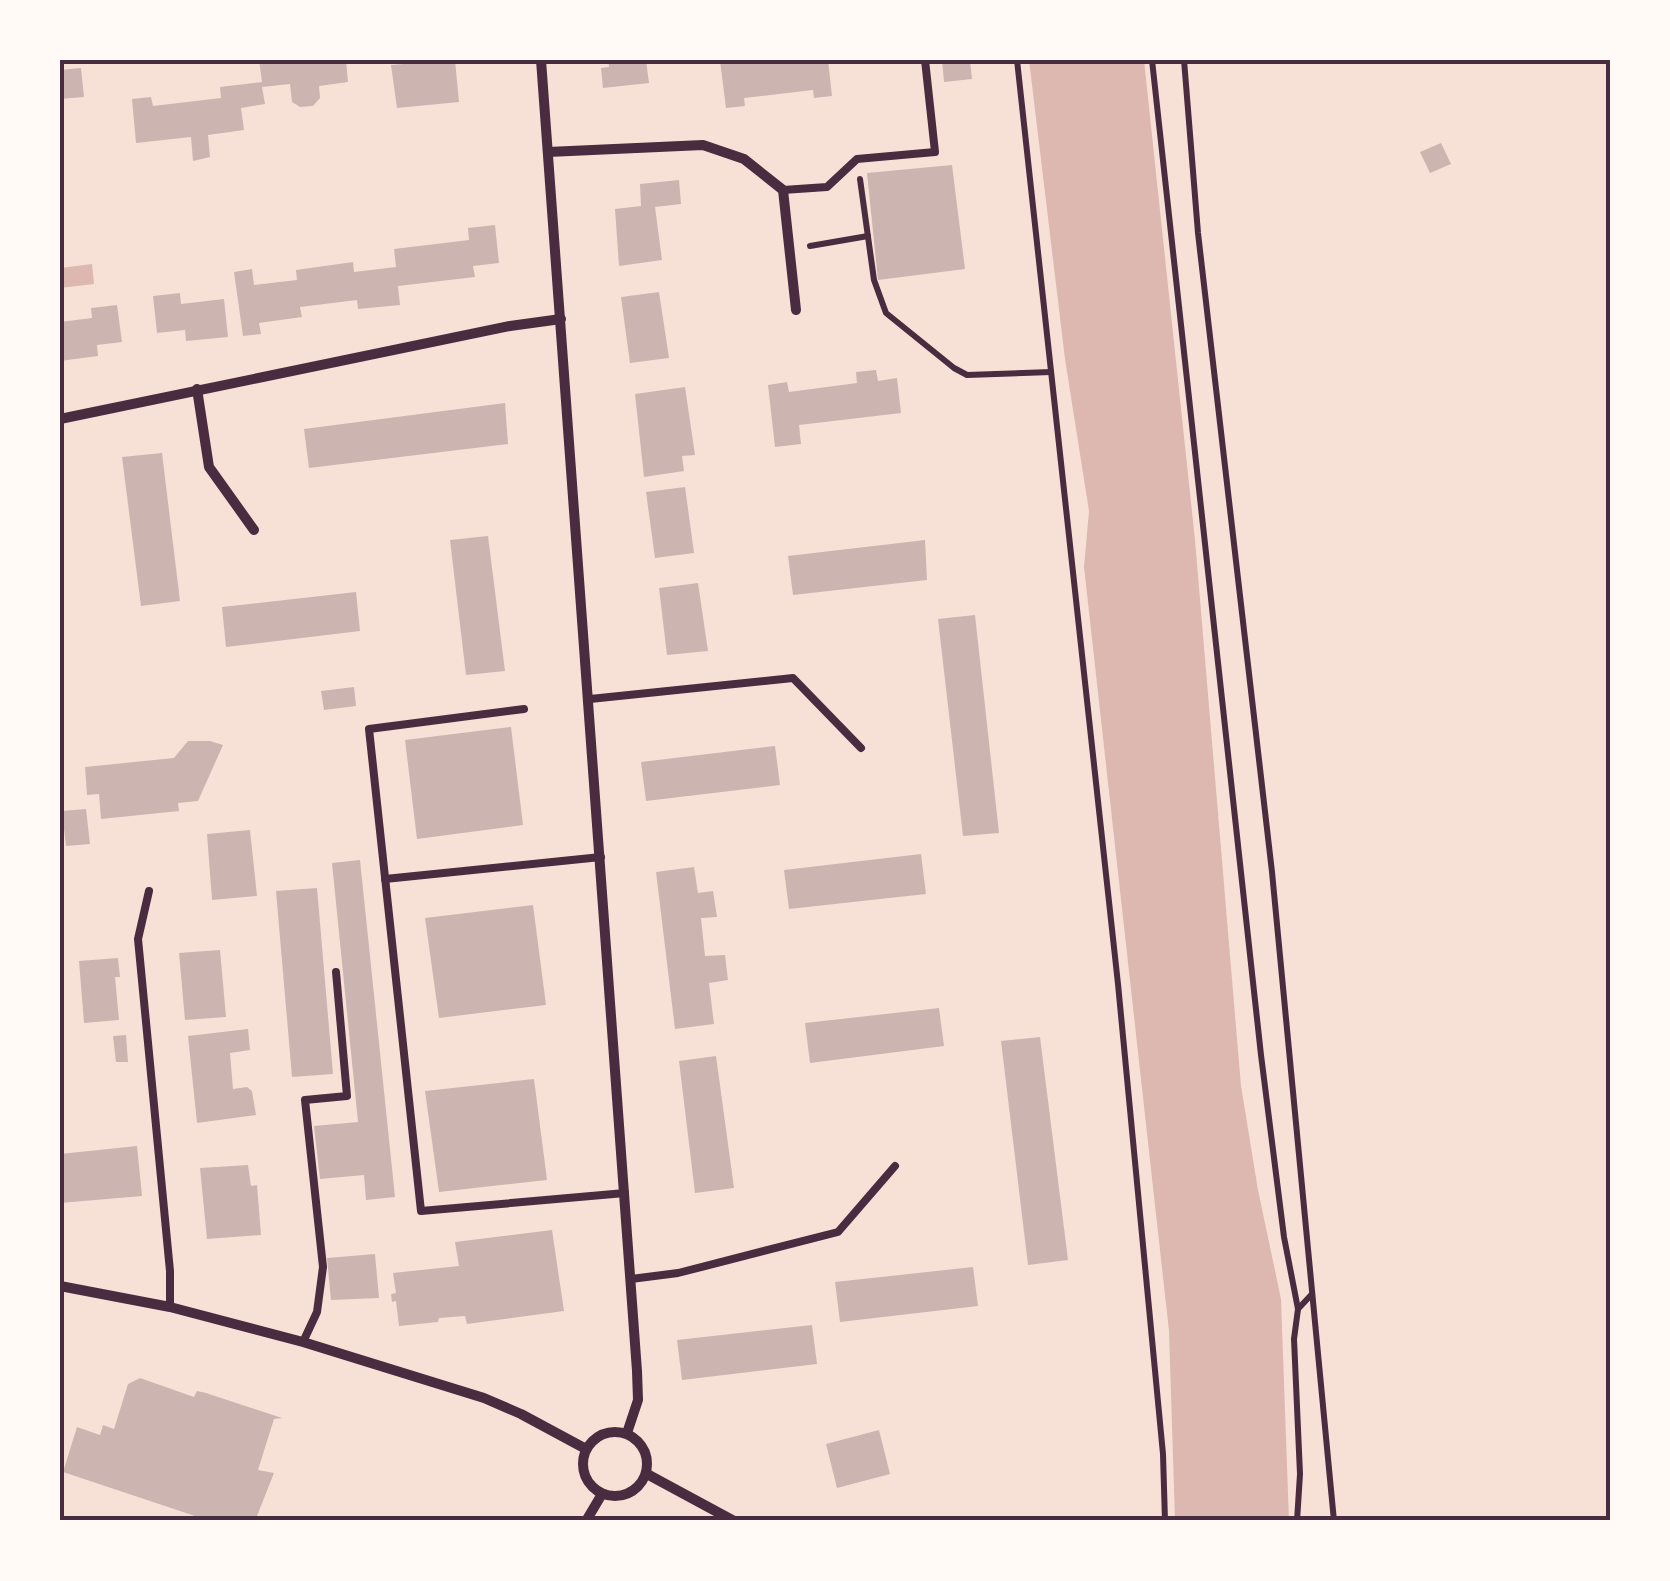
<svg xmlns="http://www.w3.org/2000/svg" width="1670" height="1581" font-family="Ubuntu,sans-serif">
	<rect width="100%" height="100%" fill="#f7e1d7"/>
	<g fill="#dcb8b0">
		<polygon points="1029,60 1144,60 1195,540 1241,1086 1258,1190 1281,1299 1289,1521 1175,1521 1169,1331 1084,567 1089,511 1065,359"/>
		<polygon points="92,264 94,284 60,288 60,268"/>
	</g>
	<g fill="#ccb4b1">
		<polygon points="259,60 346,60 348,82 319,86 320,98 313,106 300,107 292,102 290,84 262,87 265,104 241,108 244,130 208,135 210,157 193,161 191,137 136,143 132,99 151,97 153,106 221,98 220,87 262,82"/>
		<polygon points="455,60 459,102 397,108 391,65"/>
		<polygon points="608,60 646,60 649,83 603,88 601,68 609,67"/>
		<polygon points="828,60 832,96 814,98 813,90 744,98 745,106 726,108 720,61"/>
		<polygon points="942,60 970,60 972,79 944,82"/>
		<polygon points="81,68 84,97 60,99 60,70"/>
		<polygon points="1441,143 1451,164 1430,173 1420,152"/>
		<polygon points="952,165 965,269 878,280 867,173"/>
		<polygon points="679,180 681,204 655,207 662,260 619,266 615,209 641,206 640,184"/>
		<polygon points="495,225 499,263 473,266 475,277 398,286 400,305 358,309 357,300 300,307 302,317 259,323 261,334 243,336 234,272 252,269 254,285 297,280 296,270 353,262 354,272 396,267 394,249 469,240 468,228"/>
		<polygon points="659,292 669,358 630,363 621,297"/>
		<polygon points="180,293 181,304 224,299 228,337 186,341 185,330 157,333 153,296"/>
		<polygon points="117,305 122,342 97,345 98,356 60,361 60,322 92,318 91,308"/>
		<polygon points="876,370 878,381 897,378 901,413 799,425 801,444 775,447 768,385 787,382 789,392 857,383 856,372"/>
		<polygon points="685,387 695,455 682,456 684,471 644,477 635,394"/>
		<polygon points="505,403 508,444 309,468 304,429"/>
		<polygon points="162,453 180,601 141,606 122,457"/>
		<polygon points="685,487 694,553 655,558 646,492"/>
		<polygon points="488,536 505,671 466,675 450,540"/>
		<polygon points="925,540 927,580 793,595 788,556"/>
		<polygon points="698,583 708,651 667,655 659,588"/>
		<polygon points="356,592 360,631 226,647 222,607"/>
		<polygon points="975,615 999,833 963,836 938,619"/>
		<polygon points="354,687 356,706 324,710 321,691"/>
		<polygon points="511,727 523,825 417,839 405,740"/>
		<polygon points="188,741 210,741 223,745 198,801 178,803 179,811 101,819 99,794 87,795 85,767 174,758"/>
		<polygon points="775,746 780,785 646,801 641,762"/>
		<polygon points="86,809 90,844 66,846 62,811"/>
		<polygon points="250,830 257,896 212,900 207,834"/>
		<polygon points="921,854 926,894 789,909 784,870"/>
		<polygon points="360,860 395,1197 366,1200 364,1175 320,1179 314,1126 358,1122 332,863"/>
		<polygon points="694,867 698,893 713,891 717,917 701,918 705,956 725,955 728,980 709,983 714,1024 675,1029 656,872"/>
		<polygon points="317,888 333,1074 292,1077 276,891"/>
		<polygon points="533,905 546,1005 439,1018 425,918"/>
		<polygon points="220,950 226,1017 185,1020 179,953"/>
		<polygon points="118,958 120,977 115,977 119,1020 84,1023 79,961"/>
		<polygon points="939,1008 944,1046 810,1063 805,1023"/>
		<polygon points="248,1029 250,1050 230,1053 233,1089 247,1087 252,1091 256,1115 197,1123 188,1036"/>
		<polygon points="126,1035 128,1062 116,1062 113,1036"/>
		<polygon points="1040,1037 1068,1260 1028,1265 1001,1041"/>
		<polygon points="716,1056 734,1188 695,1193 679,1061"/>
		<polygon points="534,1079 547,1180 439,1192 425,1091"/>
		<polygon points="137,1146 142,1196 60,1203 60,1154"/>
		<polygon points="248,1165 251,1186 257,1185 261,1235 207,1239 200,1168"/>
		<polygon points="552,1230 564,1311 467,1324 465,1316 439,1318 438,1322 399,1326 396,1301 392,1302 391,1294 396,1293 393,1273 459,1266 455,1242"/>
		<polygon points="375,1254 379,1298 331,1300 327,1258"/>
		<polygon points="973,1267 978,1306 840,1322 835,1282"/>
		<polygon points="812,1325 817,1364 682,1380 677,1340"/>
		<polygon points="140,1378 194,1397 197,1391 206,1393 282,1418 274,1419 258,1470 274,1473 255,1521 210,1521 63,1472 77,1427 100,1435 103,1425 114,1429 128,1384"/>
		<polygon points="879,1430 890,1474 837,1488 826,1444"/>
	</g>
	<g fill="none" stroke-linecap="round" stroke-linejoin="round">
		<g stroke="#4a2c40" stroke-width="6">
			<polyline points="1017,60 1118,984 1163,1454 1165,1521"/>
			<polyline points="1152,60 1261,1055 1284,1237 1298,1309"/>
			<polyline points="1184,60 1198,233 1272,872 1334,1521"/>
			<polyline points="860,179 874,280 886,313 954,368 967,375 1051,372"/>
			<polyline points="810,246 868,236"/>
			<polyline points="1297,1521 1300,1474 1294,1339 1298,1309 1312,1294"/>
		</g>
		<g stroke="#4a2c40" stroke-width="8">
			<polyline points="783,190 827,187 857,159 935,152 925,60"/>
			<polyline points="590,699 793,678 861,748"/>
			<polyline points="524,709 369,729 421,1211 625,1193"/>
			<polyline points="385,879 601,857"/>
			<polyline points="149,891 138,939 170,1271 170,1307"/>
			<polyline points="631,1279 678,1273 838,1232 895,1166"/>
			<polyline points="303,1342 317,1312 323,1267 305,1100 347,1096 336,972"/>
		</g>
		<g stroke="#4a2c40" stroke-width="10">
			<polyline points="541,60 637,1371 638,1400 627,1433"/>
			<polyline points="548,152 703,145 744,159 783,190 796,310"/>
			<polyline points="197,389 209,467 254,530"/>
			<polyline points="60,419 510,326 561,319"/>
			<polyline points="60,1286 170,1307 303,1342 484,1398 521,1414 586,1449"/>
			<circle cx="615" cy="1464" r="32"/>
			<polyline points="647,1474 734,1521"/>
			<polyline points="586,1521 602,1494"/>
		</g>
	</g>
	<rect width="1670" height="1581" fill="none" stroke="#fffaf5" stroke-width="125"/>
	<rect x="62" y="62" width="1546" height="1456" fill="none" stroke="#4a2c40" stroke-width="4"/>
</svg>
